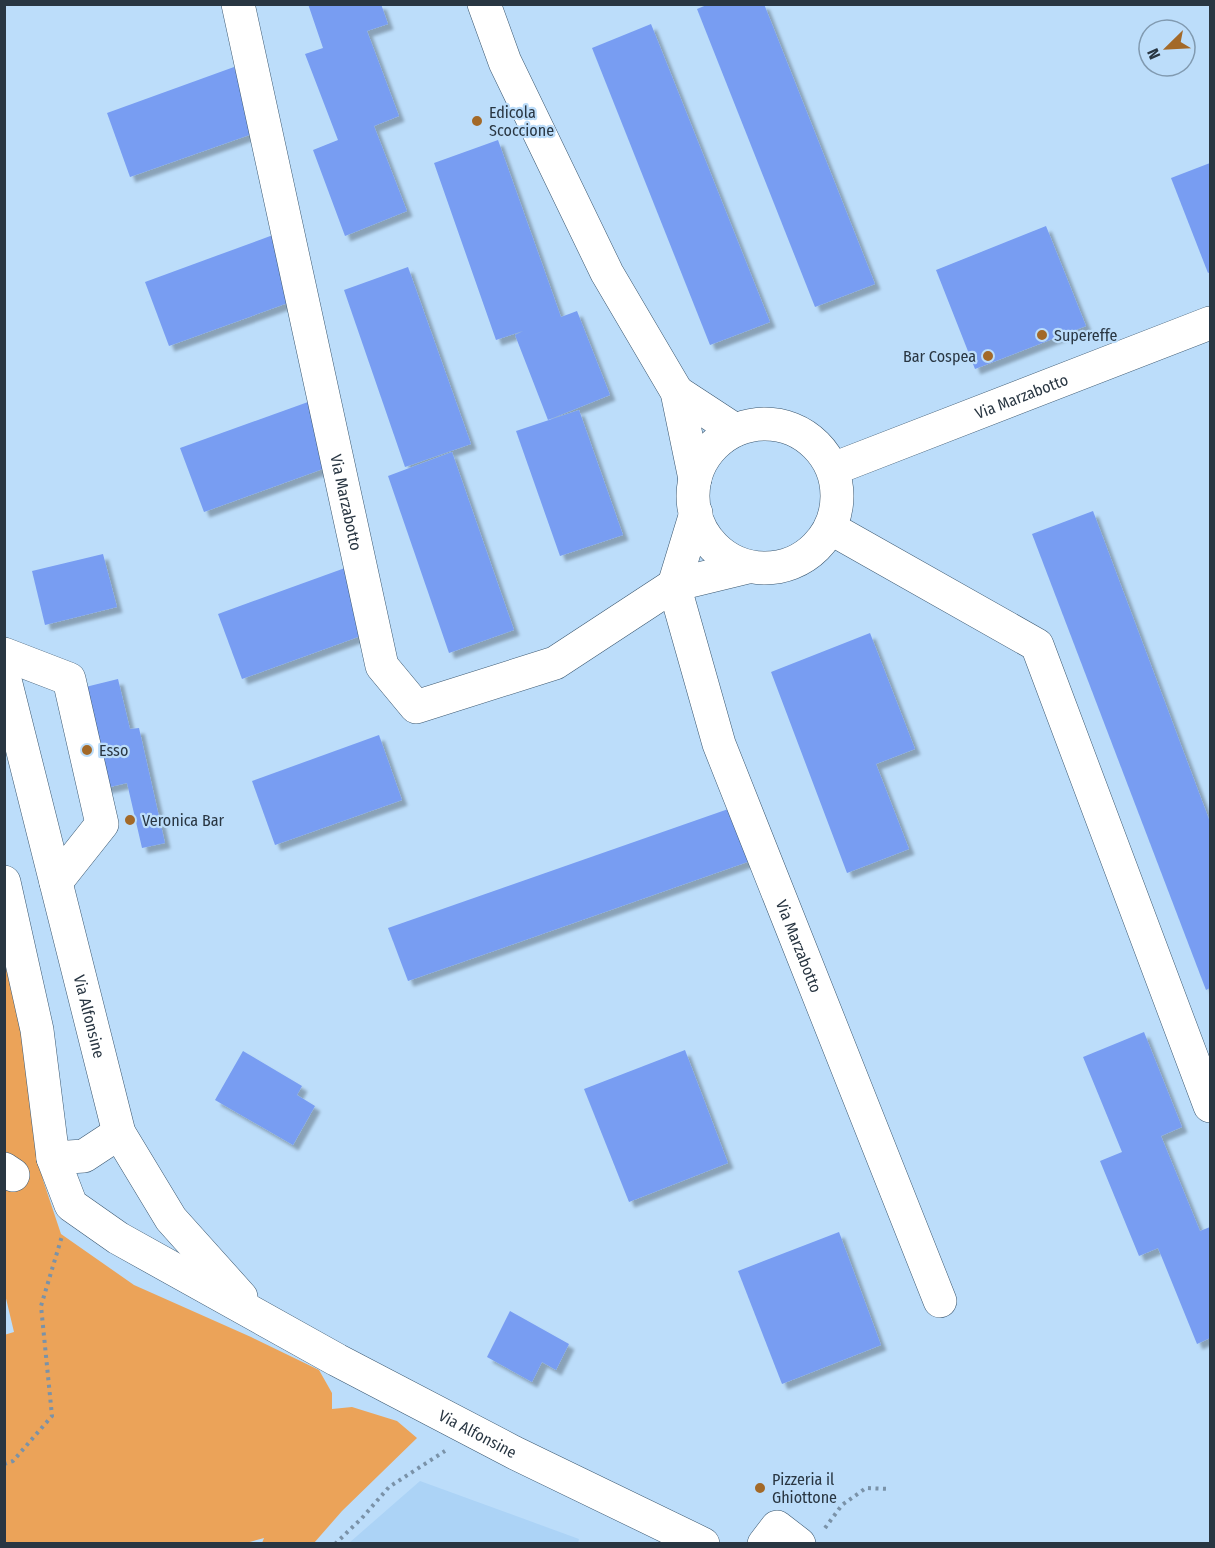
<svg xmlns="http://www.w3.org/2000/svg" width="1215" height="1548" font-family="'Fira Sans Condensed',sans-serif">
	<defs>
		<filter id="shadow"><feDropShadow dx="5.5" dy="5.5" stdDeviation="1.5" flood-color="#0004"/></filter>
	</defs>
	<rect width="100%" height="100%" fill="#bcddfa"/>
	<polygon fill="#acd3f6" points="420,1481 579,1539 578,1543 349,1543"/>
	<polygon fill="#eba359" points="4,945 18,1003 37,1121 43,1180 61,1234 134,1285 251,1337 319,1370 332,1393 332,1409 352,1407 397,1421 417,1438 342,1511 314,1543 262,1543 264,1538 242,1544 5,1543 4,1335 14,1332 4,1290"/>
	<g fill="#789df2" filter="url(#shadow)">
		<polygon points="308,4 381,4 388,24 367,31 399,116 374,126 407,211 345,236 313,150 338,140 305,54 323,48"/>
		<polygon points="709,4 764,4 875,284 815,307 697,9"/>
		<polygon points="651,24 770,322 710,345 592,48"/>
		<polygon points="234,67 258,132 130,177 107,113"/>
		<polygon points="498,140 561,317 577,311 610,395 548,420 515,335 523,331 496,340 434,163"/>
		<polygon points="1210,163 1210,272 1208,273 1171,178"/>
		<polygon points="1046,226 1086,326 975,369 936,270"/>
		<polygon points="273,235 296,300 169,346 145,282"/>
		<polygon points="408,267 471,444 405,467 344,290"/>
		<polygon points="308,402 331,466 204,512 180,448"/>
		<polygon points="579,410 623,535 560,556 516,431"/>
		<polygon points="452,452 514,630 449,653 388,476"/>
		<polygon points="1093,511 1210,822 1210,988 1206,990 1032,534"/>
		<polygon points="103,554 117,607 45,625 32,571"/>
		<polygon points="345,568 369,633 242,679 218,614"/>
		<polygon points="870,633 915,749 876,764 909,849 847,873 771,672"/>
		<polygon points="118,679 130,729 139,728 165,843 142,848 127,783 80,794 57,694"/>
		<polygon points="379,735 402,800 275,845 252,781"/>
		<polygon points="734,807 753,860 408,981 388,928"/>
		<polygon points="1144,1032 1182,1127 1161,1136 1200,1231 1210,1227 1210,1338 1197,1344 1158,1248 1139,1256 1100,1161 1122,1152 1083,1057"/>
		<polygon points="685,1050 728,1163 629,1202 584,1089"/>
		<polygon points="243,1051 302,1086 297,1095 315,1106 293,1145 215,1100"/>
		<polygon points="839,1232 881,1345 782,1384 738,1271"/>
		<polygon points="510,1311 569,1344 556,1370 542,1362 532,1382 487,1357"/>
	</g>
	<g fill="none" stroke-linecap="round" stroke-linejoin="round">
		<defs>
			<g id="minor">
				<path id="s1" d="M238,4L382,666L416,707L555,663L674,585L748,567"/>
				<polyline points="484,4 505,62 607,273 677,392 695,479"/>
				<polyline points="677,392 735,430"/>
				<circle cx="765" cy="496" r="72"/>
				<path id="s2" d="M833,469L1210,323"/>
				<path id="s3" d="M696,513L674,585L719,744L940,1301"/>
				<polyline points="830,528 1037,645 1210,1106"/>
				<polyline points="4,654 69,679 102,824 56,882"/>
				<polyline points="53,1158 84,1156 119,1133"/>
				<polyline points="4,1169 13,1175"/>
				<polyline points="764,1544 777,1527 799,1544"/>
			</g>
			<g id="major">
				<path id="s4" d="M4,676L119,1133L171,1219L241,1297"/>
				<path id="s5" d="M4,882L37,1030L53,1158L71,1205L118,1238L337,1360L513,1452L703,1544"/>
			</g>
		</defs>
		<use href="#minor" stroke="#3a5770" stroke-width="34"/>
		<use href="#major" stroke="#3a5770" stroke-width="34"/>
		<g stroke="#7a92a8" stroke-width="4" stroke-dasharray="3 4.5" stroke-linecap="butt">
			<polyline points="4,1464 13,1461 52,1416 41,1306 62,1236"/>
			<polyline points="825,1528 842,1505 866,1488 890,1489"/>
			<polyline points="335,1544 362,1518 389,1487 445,1451"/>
		</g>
		<use href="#minor" stroke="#fff" stroke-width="33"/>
		<use href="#major" stroke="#fff" stroke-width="33"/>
	</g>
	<g fill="#a36928" stroke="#bcddfa" stroke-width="2">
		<circle cx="477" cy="121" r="6"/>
		<circle cx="1042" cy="335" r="6"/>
		<circle cx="988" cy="356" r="6"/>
		<circle cx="87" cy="750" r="6"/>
		<circle cx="130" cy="820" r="6"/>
		<circle cx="760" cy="1488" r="6"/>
	</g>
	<g text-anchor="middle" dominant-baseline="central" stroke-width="4.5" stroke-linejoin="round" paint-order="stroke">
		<g font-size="16" fill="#293642" stroke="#bcddfa" text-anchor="start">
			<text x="489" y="112">Edicola<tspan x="489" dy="18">Scoccione</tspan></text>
			<text x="1054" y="335">Supereffe</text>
			<text x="976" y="356" text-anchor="end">Bar Cospea</text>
			<text x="99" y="750">Esso</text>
			<text x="142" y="820">Veronica Bar</text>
			<text x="772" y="1479">Pizzeria il<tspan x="772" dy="18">Ghiottone</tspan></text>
		</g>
		<g font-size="16" fill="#293642" stroke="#bcddfa">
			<text stroke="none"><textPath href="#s2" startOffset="202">Via Marzabotto</textPath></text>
			<text stroke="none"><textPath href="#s1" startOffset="510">Via Marzabotto</textPath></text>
			<text stroke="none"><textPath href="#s3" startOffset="458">Via Marzabotto</textPath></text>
			<text stroke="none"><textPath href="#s4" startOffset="351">Via Alfonsine</textPath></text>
			<text stroke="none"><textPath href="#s5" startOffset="798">Via Alfonsine</textPath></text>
		</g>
	</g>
	<rect width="1215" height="1548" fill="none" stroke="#293642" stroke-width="12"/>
	<g transform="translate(1167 48) rotate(246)"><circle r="28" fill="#bcddfa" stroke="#819ab0" stroke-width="1.5"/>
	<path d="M0-4.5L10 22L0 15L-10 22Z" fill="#a36928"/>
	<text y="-9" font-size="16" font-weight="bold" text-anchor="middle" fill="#293642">N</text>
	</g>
</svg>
